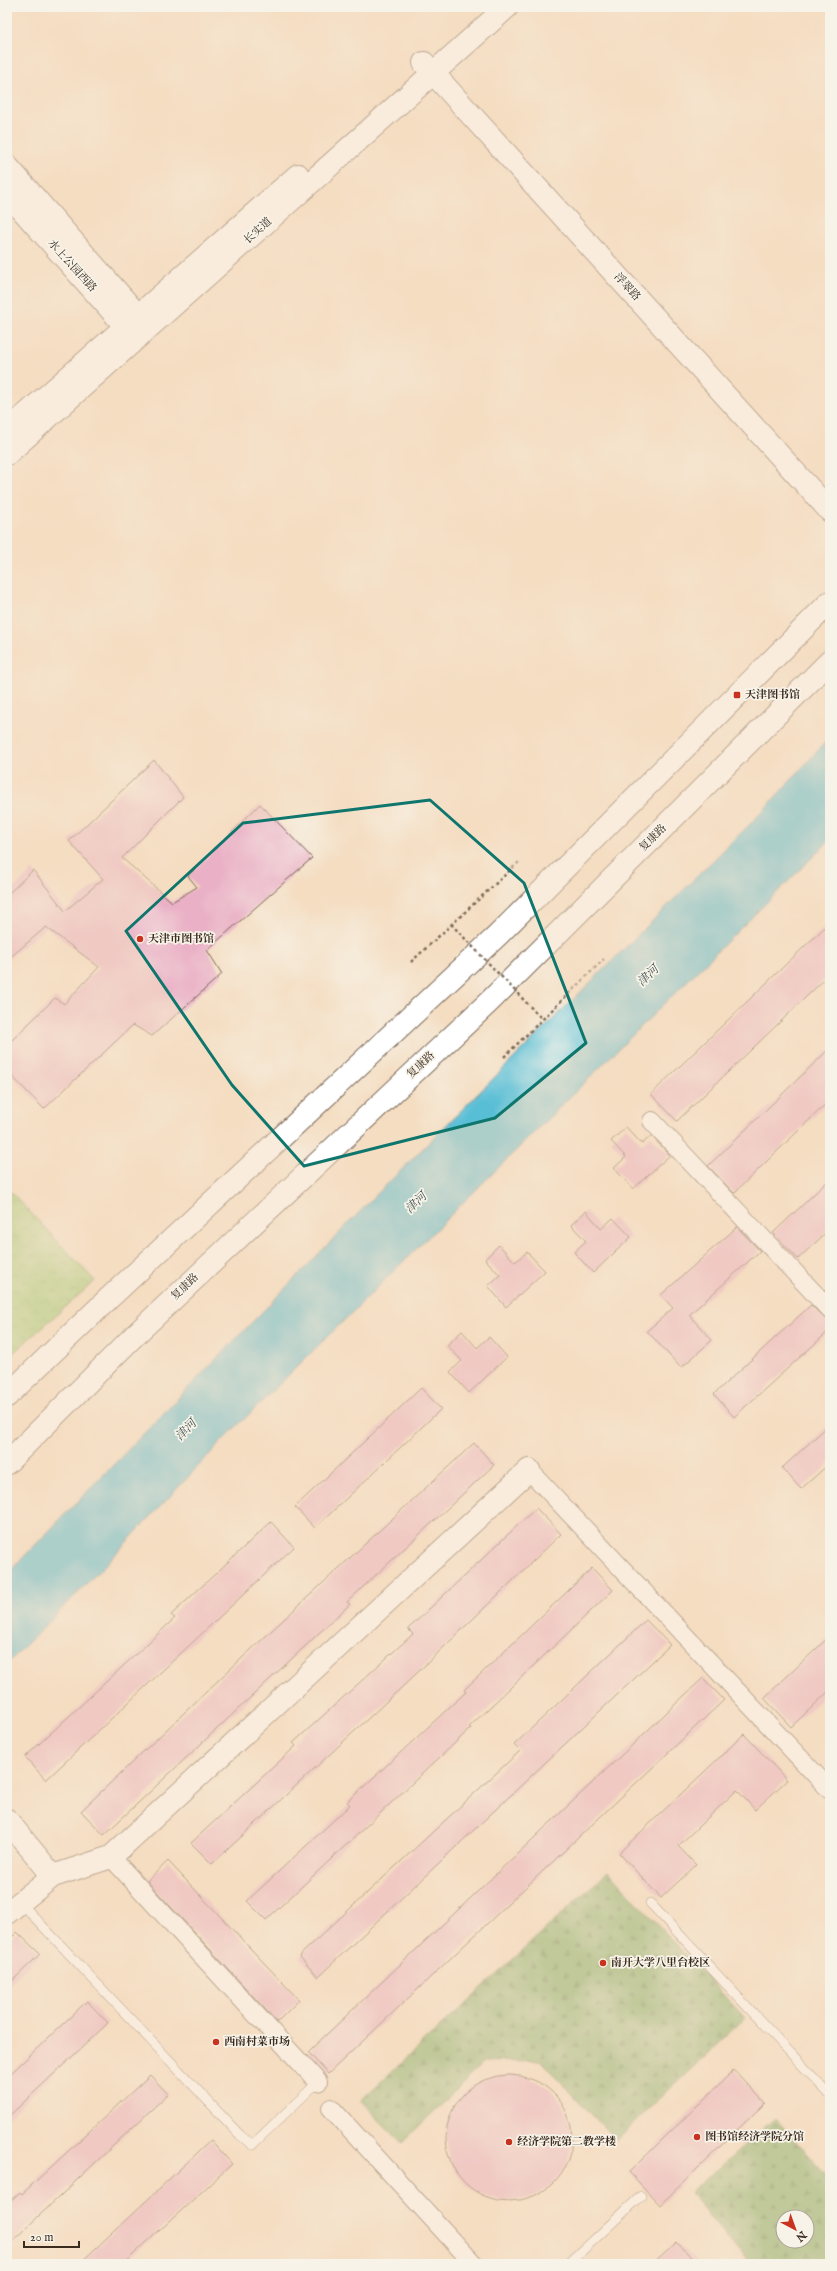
<svg xmlns="http://www.w3.org/2000/svg" width="837" height="2271" font-family="'IM FELL English','Noto Serif SC',serif">
	<defs>
		<pattern id="forest-firs" width="22" height="20" patternUnits="userSpaceOnUse"><rect width="22" height="20" fill="#83b16a"/><path d="M5 1l3.5 6h-7zM16 11l3.5 6h-7z" fill="#6c9057"/></pattern>
		<pattern id="park-crowns" width="20" height="18" patternUnits="userSpaceOnUse"><rect width="20" height="18" fill="#a4ce7a"/><path d="M2 6a3 3 0 1 1 6 0M12 15a3 3 0 1 1 6 0" fill="none" stroke="#8eb169"/></pattern>
	</defs>
	<rect width="100%" height="100%" fill="#f7f3e8"/>
	<filter id="ink" filterUnits="userSpaceOnUse"><feTurbulence type="fractalNoise" baseFrequency=".025" numOctaves="2"/><feDisplacementMap in="SourceGraphic" scale="8" xChannelSelector="R" yChannelSelector="G"/><feConvolveMatrix kernelMatrix="1 2 1 2 8 2 1 2 1" color-interpolation-filters="sRGB"/></filter>
	<filter id="wash" filterUnits="userSpaceOnUse"><feTurbulence type="fractalNoise" baseFrequency=".012" numOctaves="4" result="noise"/><feDisplacementMap in="SourceGraphic" scale="16" xChannelSelector="R" yChannelSelector="G"/><feGaussianBlur stdDeviation="0.9" result="paint"/><feColorMatrix in="noise" values="0 0 0 0 0 0 0 0 0 0 0 0 0 0 0 0 0 1.4 0 .05"/><feComposite in="paint" operator="in"/></filter>
	<g filter="url(#wash)">
		<rect width="100%" height="100%" fill="#f4ddc1"/>
		<g fill="url(#forest-firs)" stroke="#5f6e44" fill-rule="evenodd">
			<polygon points="608,1871 745,2018 616,2140 540,2060 484,2062 402,2143 360,2101"/>
			<path d="M775,2118L830,2180V2264H750L690,2193ZM783,2217H807V2241H783Z"/>
		</g>
		<polygon fill="url(#park-crowns)" stroke="#707c4c" points="11,1192 95,1281 7,1358 7,1196"/>
		<polygon fill="#58bed5" stroke="#4a747a" points="830,737 830,840 225,1438 106,1564 7,1664 7,1574 377,1194 761,813"/>
		<g id="blocks">
			<g fill="#eab1c6">
				<polygon points="154,760 183,797 122,858 172,902 197,887 188,876 260,804 312,858 207,950 222,974 152,1036 133,1025 44,1109 7,1071 7,1045 55,998 64,1004 99,967 46,927 7,960 7,895 33,870 65,911 103,879 69,841"/>
				<polygon points="830,922 830,974 677,1121 651,1094"/>
				<polygon points="830,1048 830,1100 734,1193 708,1166"/>
				<polygon points="626,1127 642,1144 651,1136 670,1155 633,1189 614,1168 626,1157 611,1141"/>
				<polygon points="830,1179 830,1229 798,1259 773,1233"/>
				<polygon points="586,1211 601,1229 613,1218 631,1237 593,1273 574,1252 586,1241 571,1225"/>
				<polygon points="737,1227 760,1251 689,1315 712,1340 681,1368 647,1331 673,1308 661,1295"/>
				<polygon points="499,1245 515,1262 527,1252 545,1271 506,1307 488,1286 500,1275 485,1259"/>
				<polygon points="811,1305 823,1317 830,1320 830,1330 734,1417 714,1394"/>
				<polygon points="462,1331 477,1348 489,1337 507,1357 469,1393 450,1372 462,1361 447,1345"/>
				<polygon points="421,1388 441,1409 315,1528 295,1507"/>
				<polygon points="830,1424 830,1463 801,1489 782,1468"/>
				<polygon points="474,1443 494,1465 347,1602 350,1604 104,1835 81,1811 227,1672"/>
				<polygon points="536,1508 561,1534 416,1674 212,1864 191,1843 296,1746 293,1743 413,1634 408,1629"/>
				<polygon points="271,1522 294,1547 46,1780 25,1757 175,1618 171,1615"/>
				<polygon points="592,1568 613,1590 469,1727 471,1728 266,1920 247,1901 350,1805 347,1802 466,1692 464,1690"/>
				<polygon points="646,1620 670,1645 318,1977 299,1956 520,1751 514,1745"/>
				<polygon points="830,1636 830,1690 791,1727 764,1698"/>
				<polygon points="703,1678 724,1700 328,2074 308,2052"/>
				<polygon points="744,1734 787,1780 755,1810 737,1790 678,1846 696,1865 661,1898 619,1853"/>
				<polygon points="168,1861 299,2000 277,2022 147,1881"/>
				<polygon points="17,1932 40,1954 7,1986 7,1942"/>
				<polygon points="87,2001 108,2023 7,2118 7,2077"/>
				<polygon points="734,2070 765,2103 660,2205 629,2172"/>
				<circle cx="509" cy="2138" r="63"/>
				<polygon points="150,2075 168,2094 7,2246 7,2204 20,2192 22,2194"/>
				<polygon points="211,2140 232,2164 123,2264 79,2264"/>
				<polygon points="676,2243 700,2264 653,2264"/>
			</g>
		</g>
	</g>
	<g filter="url(#ink)">
		<use href="#blocks" fill-opacity="0" stroke="#7c6957" stroke-width="1"/>
		<g fill="none" stroke-linecap="round" stroke-linejoin="round">
			<defs>
				<g id="service">
					<polyline points="20,1902 240,2135 252,2145 318,2082"/>
					<polyline points="650,1903 830,2095"/>
					<polyline points="568,2264 641,2196"/>
				</g>
				<g id="minor">
					<polyline points="652,1121 830,1310"/>
					<polyline points="529,1470 830,1790"/>
					<polyline points="111,1857 318,2082"/>
					<polyline points="331,2108 474,2264"/>
				</g>
				<g id="tertiary">
					<polyline points="424,63 830,511"/>
					<polyline points="7,166 147,326"/>
					<polyline points="7,193 135,337"/>
					<polyline points="7,431 298,175"/>
					<polyline points="7,454 507,7"/>
					<polyline points="7,1820 53,1876"/>
					<polyline points="7,1913 53,1876 111,1857 529,1470"/>
				</g>
				<g id="trunk">
					<polyline points="7,1396 106,1301 498,935 830,602"/>
					<polyline points="7,1463 136,1334 490,1001 830,661"/>
				</g>
			</defs>
			<use href="#service" stroke="#7c6957" stroke-width="10"/>
			<use href="#minor" stroke="#7c6957" stroke-width="20"/>
			<use href="#tertiary" stroke="#7c6957" stroke-width="24"/>
			<use href="#trunk" stroke="#7c6957" stroke-width="24"/>
			<g stroke="#7c6957" stroke-width="2.5" stroke-dasharray="3 3" stroke-linecap="butt">
				<polyline points="411,962 519,862"/>
				<polyline points="504,1057 604,959"/>
			</g>
			<use href="#service" stroke="#fff" stroke-width="9"/>
			<use href="#minor" stroke="#fff" stroke-width="18"/>
			<use href="#tertiary" stroke="#fff" stroke-width="22"/>
			<use href="#trunk" stroke="#fff" stroke-width="22"/>
			<polyline stroke="#7c6957" stroke-width="2.5" stroke-dasharray="3 3" stroke-linecap="butt" points="451,924 542,1019"/>
		</g>
	</g>
	<path d="M0 0H837V2271H0ZM430,800L524,883L586,1043L495,1118L304,1166L232,1085L126,931L243,823Z" fill="#f4ddc1" fill-opacity=".55" fill-rule="evenodd"/>
	<path fill="none" stroke="#0f766e" stroke-width="3" stroke-linejoin="round" d="M430,800L524,883L586,1043L495,1118L304,1166L232,1085L126,931L243,823Z"/>
	<g fill="#c8321e" stroke="#f7f3e8" stroke-width="1.5">
		<rect x="733" y="691" width="8" height="8" rx="2"/>
		<circle cx="140" cy="939" r="4"/>
		<circle cx="603" cy="1963" r="4"/>
		<circle cx="216" cy="2042" r="4"/>
		<circle cx="697" cy="2137" r="4"/>
		<circle cx="509" cy="2142" r="4"/>
	</g>
	<g text-anchor="middle" dominant-baseline="central" stroke-width="3.5" stroke-linejoin="round" paint-order="stroke">
		<g font-size="11" fill="#3b2a1e" stroke="#f7f3e8">
			<text transform="translate(258 231) rotate(-42)">长实道</text>
			<text transform="translate(72 266) rotate(48)">水上公园西路</text>
			<text transform="translate(627 287) rotate(48)">浮翠路</text>
			<text transform="translate(653 838) rotate(-45)">复康路</text>
			<text transform="translate(421 1065) rotate(-43)">复康路</text>
			<text transform="translate(185 1287) rotate(-44)">复康路</text>
		</g>
		<g font-size="11" font-weight="bold" fill="#3b2a1e" stroke="#f7f3e8" text-anchor="start">
			<text x="745" y="695">天津图书馆</text>
			<text x="148" y="939">天津市图书馆</text>
			<text x="611" y="1963">南开大学八里台校区</text>
			<text x="224" y="2042">西南村菜市场</text>
			<text x="705" y="2137">图书馆经济学院分馆</text>
			<text x="517" y="2142">经济学院第二教学楼</text>
		</g>
		<g font-size="12" font-style="italic" fill="#445655" stroke="#f7f3e8">
			<text transform="translate(648 976) rotate(-44)">津河</text>
			<text transform="translate(416 1203) rotate(-44)">津河</text>
			<text transform="translate(186 1430) rotate(-46)">津河</text>
		</g>
	</g>
	<rect width="837" height="2271" fill="none" stroke="#f7f3e8" stroke-width="24"/>
	<g transform="translate(795 2229) rotate(139)"><circle r="19" fill="#f7f3e8" stroke="#aca397"/>
	<path d="M0-3L7 15L0 10L-7 15Z" fill="#c8321e"/>
	<text y="-6" font-size="11" font-weight="bold" text-anchor="middle" fill="#3b2a1e">N</text>
	</g>
	<path d="M24 2241v6h55v-6" fill="none" stroke="#3b2a1e" stroke-width="2"/>
	<text x="30" y="2241" font-size="12" fill="#3b2a1e" stroke="#f7f3e8" stroke-width="3" paint-order="stroke">20 m</text>
</svg>
